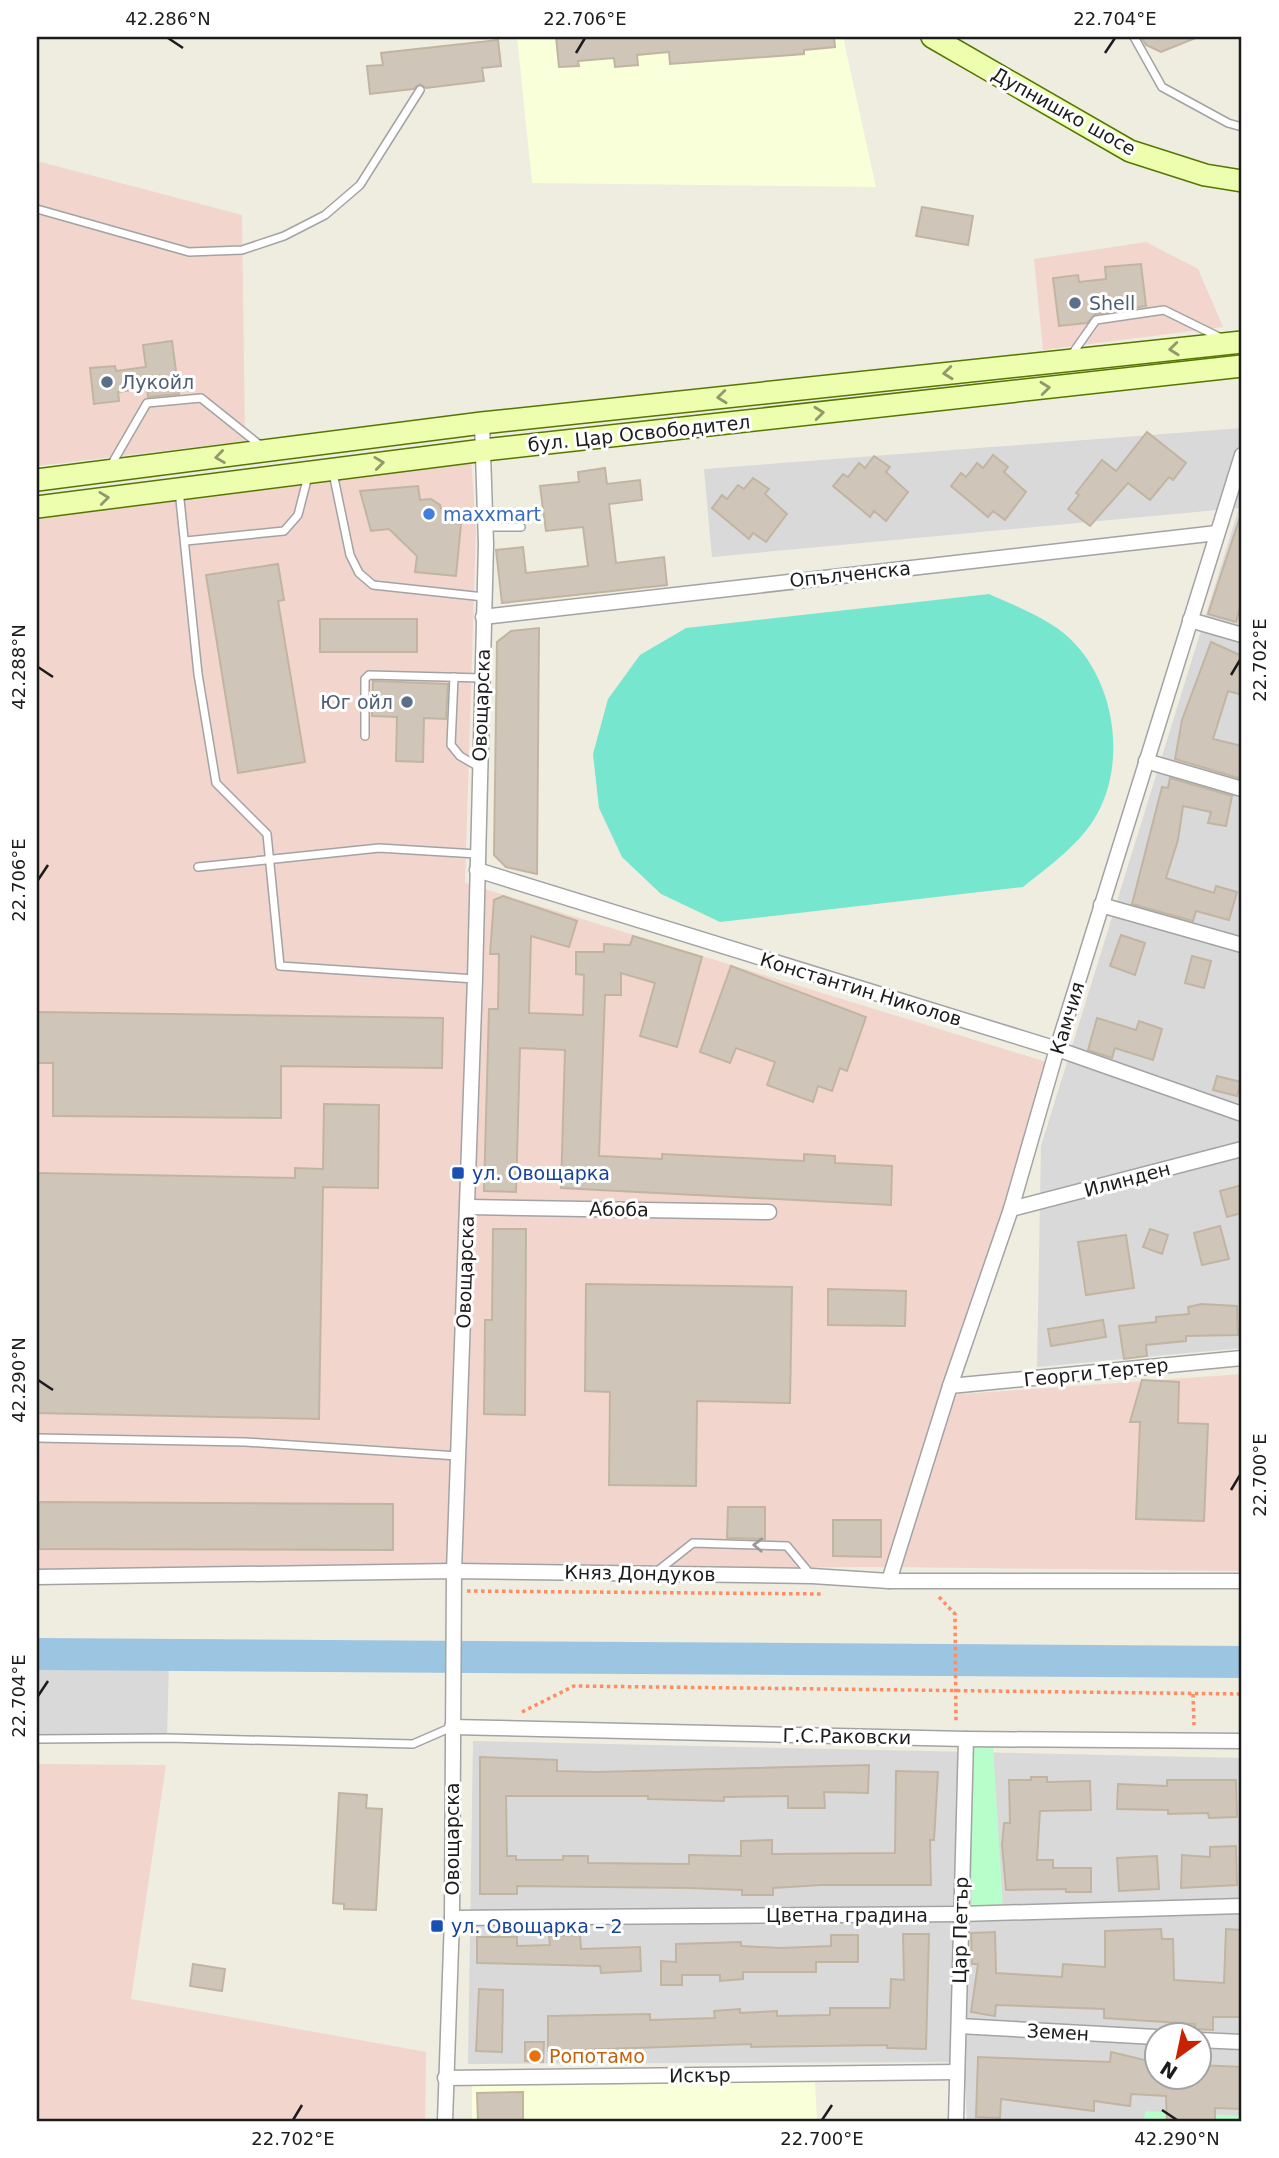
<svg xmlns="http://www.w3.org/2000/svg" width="1279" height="2158" font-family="'DejaVu Sans',sans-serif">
	<rect width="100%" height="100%" fill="#efece0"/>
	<g fill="#dad9d9" fill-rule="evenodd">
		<polygon points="1242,428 1242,1348 1037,1367 1041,1146 1239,508 712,557 704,469"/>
		<polygon points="37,1660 169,1661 167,1738 37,1739"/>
		<path d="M473,1741L1242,1758V2121H967L964,2062L468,2064ZM1156,2036H1198V2078H1156Z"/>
	</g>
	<g fill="#f2d5cd">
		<polygon points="37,161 242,215 245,441 37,466"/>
		<polygon points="1146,242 1198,269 1223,327 1043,350 1034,259"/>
		<polygon points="471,458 476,529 465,883 1053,1064 948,1395 1242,1374 1242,1571 892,1567 37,1571 37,518"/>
		<polygon points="37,1764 166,1765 131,1999 426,2052 425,2121 37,2121"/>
	</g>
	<g fill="#f8ffd9">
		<polygon points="517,37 843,37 876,187 532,183"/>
		<polygon points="815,2081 817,2121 472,2121 472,2085"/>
	</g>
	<g fill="#b8feca">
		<polygon points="993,1744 1003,1909 972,1910 971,1745"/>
		<polygon points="1146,2111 1242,2116 1242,2121 1143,2121"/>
	</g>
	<path fill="#76e6ce" d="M989,594C1011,604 1037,614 1057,628C1114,668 1131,762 1093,821C1076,847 1048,867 1023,887L720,922L661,894L622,857L599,808L593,754L608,699L640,655L686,628Z"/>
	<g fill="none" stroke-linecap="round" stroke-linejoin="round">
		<polyline stroke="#9cc5e1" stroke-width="32" points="37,1654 1242,1662"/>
	</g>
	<g fill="#cfc6b9" stroke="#c1b5a2" stroke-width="2">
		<polygon points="556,37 834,37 835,47 804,50 804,54 670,64 669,52 637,55 638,65 615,67 614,58 578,61 579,66 559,67"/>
		<polygon points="1141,37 1198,37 1161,52 1146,45"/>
		<polygon points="498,40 501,66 482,68 484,81 426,88 420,84 413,89 370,94 367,66 383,65 381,53"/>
		<polygon points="922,207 973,216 968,245 916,236"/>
		<polygon points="1141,264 1146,306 1095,314 1087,323 1059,326 1053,278 1078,275 1079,282 1106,279 1105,267"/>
		<polygon points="172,341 179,394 148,397 147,388 118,392 119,401 94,404 90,368 115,366 116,371 146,367 143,345"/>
		<polygon points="1147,432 1186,463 1173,480 1169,477 1150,500 1128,483 1090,526 1068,509 1079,495 1076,493 1102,460 1116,471"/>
		<polygon points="993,455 1008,467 1004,472 1026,492 1005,520 993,511 988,517 951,486 961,473 966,477 977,463 983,468"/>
		<polygon points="874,456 890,467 886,472 908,492 886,521 874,511 870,517 833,486 843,474 848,477 859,463 865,468"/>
		<polygon points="605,468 607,484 640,480 642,500 609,504 616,563 664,557 667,585 502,603 496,550 523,547 526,573 588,566 583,527 546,531 540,486 579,482 578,472"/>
		<polygon points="753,478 769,489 765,494 787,514 766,542 753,533 749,539 712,508 722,495 727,499 738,485 744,489"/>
		<polygon points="418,486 420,500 431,499 440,505 445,522 461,524 456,576 415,572 417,556 389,529 371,531 360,491"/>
		<polygon points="1239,520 1242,521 1242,599 1236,622 1208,614"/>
		<polygon points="278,564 284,600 278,601 305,762 238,773 206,575"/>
		<rect x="320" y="619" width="97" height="33"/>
		<polygon points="539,628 537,874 506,867 494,855 497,642 511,631"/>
		<polygon points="1211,642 1242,656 1242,695 1228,691 1213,739 1242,746 1242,779 1175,759 1182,720"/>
		<polygon points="373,681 448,684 446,719 424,718 423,762 396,761 397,717 372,716"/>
		<polygon points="1170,778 1232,796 1226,826 1208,823 1211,812 1183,806 1178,840 1166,878 1214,893 1216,886 1237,892 1229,920 1196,911 1193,921 1132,904 1162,787 1168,788"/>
		<polygon points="503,896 577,921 569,947 531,936 529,1013 583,1015 584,975 576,974 576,952 604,952 604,944 630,945 633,936 702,957 677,1047 640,1036 655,983 621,973 621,995 605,995 599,1156 662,1159 662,1154 804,1161 804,1154 835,1156 835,1163 892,1166 891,1205 561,1188 565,1050 520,1048 516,1192 484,1191 489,1009 498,1009 499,954 490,954 494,900"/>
		<polygon points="1121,935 1145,943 1135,975 1110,966"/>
		<polygon points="1192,956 1211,961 1204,988 1185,983"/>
		<polygon points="731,966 866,1017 847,1071 840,1068 832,1091 818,1086 813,1102 767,1085 775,1062 736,1048 730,1063 700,1052"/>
		<polygon points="37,1012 443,1018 442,1068 281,1066 281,1118 53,1116 53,1063 37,1063"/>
		<polygon points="1097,1018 1136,1030 1139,1021 1162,1029 1153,1060 1115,1048 1112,1058 1088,1050"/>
		<polygon points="1217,1076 1241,1082 1237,1096 1213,1090"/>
		<polygon points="324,1104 379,1105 378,1188 323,1187 319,1419 37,1413 37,1173 295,1178 295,1168 323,1169"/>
		<polygon points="1242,1185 1242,1213 1227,1217 1220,1191"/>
		<polygon points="1220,1226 1229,1259 1202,1265 1194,1233"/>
		<polygon points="493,1229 526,1229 525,1415 484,1414 485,1320 492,1320"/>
		<polygon points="1150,1229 1168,1235 1162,1254 1143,1247"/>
		<polygon points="1126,1235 1134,1288 1086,1295 1078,1242"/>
		<polygon points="586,1284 792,1287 790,1403 697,1401 696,1486 609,1485 610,1392 585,1391"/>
		<polygon points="828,1289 906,1291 905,1326 828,1325"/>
		<polygon points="1201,1304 1237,1306 1238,1335 1186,1336 1186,1341 1146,1345 1147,1356 1124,1359 1119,1326 1156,1322 1156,1317 1189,1314 1188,1307"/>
		<polygon points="1103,1320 1106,1337 1051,1346 1048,1329"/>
		<polygon points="1142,1380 1179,1382 1178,1423 1208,1424 1204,1521 1136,1519 1140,1422 1130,1422"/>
		<polygon points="39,1502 393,1504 393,1550 39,1549"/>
		<polygon points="728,1507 765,1507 765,1539 727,1538"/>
		<polygon points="833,1520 881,1520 881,1557 833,1556"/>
		<polygon points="480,1757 557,1760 557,1771 596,1772 869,1765 868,1793 824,1792 825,1808 788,1808 788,1796 724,1797 724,1801 648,1799 648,1796 506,1796 507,1856 516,1856 516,1860 563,1860 563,1856 588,1856 588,1863 689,1864 689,1855 741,1856 741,1841 772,1840 772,1854 895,1853 896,1771 938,1772 934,1840 930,1840 931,1885 821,1885 773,1888 773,1895 742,1895 742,1890 689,1888 517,1886 517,1894 480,1894"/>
		<polygon points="1031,1777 1047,1777 1047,1782 1090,1781 1091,1810 1040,1811 1037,1860 1053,1860 1053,1868 1091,1868 1091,1892 1066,1892 1066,1889 1006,1890 1002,1845 1004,1823 1010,1823 1009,1780 1031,1780"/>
		<polygon points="1167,1780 1236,1780 1237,1817 1209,1818 1208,1813 1168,1814 1168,1810 1117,1809 1118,1784 1167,1786"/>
		<polygon points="339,1793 367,1795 366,1808 382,1809 376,1910 344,1909 344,1904 333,1903"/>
		<polygon points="1236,1846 1237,1885 1181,1888 1182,1855 1210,1857 1210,1847"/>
		<polygon points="1157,1856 1159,1889 1119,1891 1117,1858"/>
		<polygon points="1161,1929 1162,1939 1173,1939 1174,1980 1224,1983 1226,1929 1242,1930 1242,2017 1213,2017 1213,2030 1195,2029 1195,2024 1104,2018 1104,2009 996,2005 995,2016 971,2012 978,1964 972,1964 971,1933 995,1932 996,1973 1062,1977 1063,1964 1105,1967 1105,1931"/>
		<polygon points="903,1934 929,1934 926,2049 887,2048 887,2045 751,2047 751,2044 548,2051 548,2016 650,2014 650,2020 715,2018 714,2011 740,2009 740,2013 777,2011 777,2016 830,2015 830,2008 890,2008 891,1979 904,1980"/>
		<polygon points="580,1935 581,1949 640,1947 641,1971 601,1973 600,1966 477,1963 477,1937 517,1937 517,1946 550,1945 549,1936"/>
		<polygon points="831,1935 858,1935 858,1962 816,1962 816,1972 743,1972 743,1979 720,1981 720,1975 682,1975 682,1985 661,1985 661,1961 676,1962 676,1944 741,1942 741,1946 780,1948 831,1946"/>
		<polygon points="193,1964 225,1969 222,1991 190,1986"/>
		<polygon points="479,1989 503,1990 502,2052 476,2051"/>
		<polygon points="525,2042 544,2042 543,2062 525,2061"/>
		<polygon points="1111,2052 1157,2063 1157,2077 1199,2077 1199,2065 1242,2067 1242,2109 1215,2108 1215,2121 1167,2121 1166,2096 1131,2094 1130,2106 1094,2101 1094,2111 1001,2099 1000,2118 976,2117 978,2057 1110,2062"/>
		<polygon points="523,2092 523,2121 478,2121 477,2093"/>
	</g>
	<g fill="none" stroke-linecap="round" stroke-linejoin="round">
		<defs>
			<g id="service">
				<polyline points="1134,37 1162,87 1228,123 1242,127"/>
				<polyline points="37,209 189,252 242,250 284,236 325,215 360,185 420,90"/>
				<polyline points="1070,357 1096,320 1164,310 1221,338"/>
				<polyline points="110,467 147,403 201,398 261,446"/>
				<polyline points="333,473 350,555 359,573 373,585 484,597"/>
				<polyline points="179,490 198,674 216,783 267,834 280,966 475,979"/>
				<polyline points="486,527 521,527"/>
				<polyline points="186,541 284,531 298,515 308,476"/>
				<polyline points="454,677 451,745 460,756 479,767"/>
				<polyline points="365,736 365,679 369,675 482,678"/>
				<polyline points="198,867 379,848 477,854"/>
				<polyline points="37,1438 245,1442 458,1456"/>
				<polyline points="655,1573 693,1543 787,1546 811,1575"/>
				<polyline points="37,1739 167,1738 413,1744 452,1727"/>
			</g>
			<g id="minor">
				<polyline points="483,617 1217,533"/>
				<polyline points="1190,620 1242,635"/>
				<polyline points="1146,761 1242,789"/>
				<polyline points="477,870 1057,1049 1242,1114"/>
				<polyline points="1101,905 1242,945"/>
				<polyline points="468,1207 769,1212"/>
				<polyline points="1011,1209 1242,1149"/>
				<polyline points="950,1386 1242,1358"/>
				<polyline points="37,1577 454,1571 812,1576 889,1581 1242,1581"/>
				<polyline points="889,1581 950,1386 1011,1209 1057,1049 1242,455"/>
				<polyline points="452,1727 966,1739 1242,1741"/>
				<polyline points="452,1918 960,1914 1242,1906"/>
				<polyline points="959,2026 1156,2037"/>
				<polyline points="1198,2040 1242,2042"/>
				<polyline points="445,2078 956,2072"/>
				<polyline points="445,2121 452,1918 454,1571 475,979 486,544 482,423"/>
				<polyline points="956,2121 966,1739"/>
			</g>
			<g id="secondary">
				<polyline points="932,37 1130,151 1205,175 1242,181"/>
				<polyline points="37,480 482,423 1242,342"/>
				<polyline points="37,507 484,450 1242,366"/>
			</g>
		</defs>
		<use href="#service" stroke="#a3a3a3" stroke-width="10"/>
		<use href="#minor" stroke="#a3a3a3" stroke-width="17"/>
		<use href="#secondary" stroke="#557600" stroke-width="24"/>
		<g stroke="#ff8d61" stroke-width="3.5" stroke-dasharray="3.5 3.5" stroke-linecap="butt">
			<polyline points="467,1591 824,1594"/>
			<polyline points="939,1597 955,1614 956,1723"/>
			<polyline points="1193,1694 1194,1725"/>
			<polyline points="522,1712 574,1686 1242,1694"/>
		</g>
		<use href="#service" stroke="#fff" stroke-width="7"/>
		<use href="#minor" stroke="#fff" stroke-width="14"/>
		<use href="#secondary" stroke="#edffae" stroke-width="21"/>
	</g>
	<defs><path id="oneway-chevron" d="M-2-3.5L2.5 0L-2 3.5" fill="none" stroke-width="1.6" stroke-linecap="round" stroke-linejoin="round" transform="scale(1.75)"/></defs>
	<g stroke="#8f996c">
		<use href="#oneway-chevron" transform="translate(1174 349) rotate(174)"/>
		<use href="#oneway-chevron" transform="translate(948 373) rotate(174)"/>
		<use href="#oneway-chevron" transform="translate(1045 388) rotate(-6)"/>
		<use href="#oneway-chevron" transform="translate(722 397) rotate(174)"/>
		<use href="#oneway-chevron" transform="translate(819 413) rotate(-6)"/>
		<use href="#oneway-chevron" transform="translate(220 457) rotate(172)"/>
		<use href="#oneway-chevron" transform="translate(379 463) rotate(-7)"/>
		<use href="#oneway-chevron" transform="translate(104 498) rotate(-7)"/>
	</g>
	<use stroke="#999" href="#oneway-chevron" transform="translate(758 1545) rotate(-178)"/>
	<path fill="none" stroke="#1c1c1c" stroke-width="2.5" d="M168,38L183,48M576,53L585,38M1105,53L1115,38M38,667L53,677M1231,675L1240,660M38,880L48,865M38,1380L53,1390M1231,1490L1240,1475M38,1696L48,1681M1162,2110L1177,2120M293,2120L302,2105M822,2120L832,2105"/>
	<g fill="#5c6f8a" stroke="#fff" stroke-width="2.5">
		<circle cx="1075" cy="303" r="7"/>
		<circle cx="107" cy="382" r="7"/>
		<circle cx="407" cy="702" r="7"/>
	</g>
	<circle fill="#3f7fe0" stroke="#fff" stroke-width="2.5" cx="429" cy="514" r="7"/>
	<g fill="#1a4fb4" stroke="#fff" stroke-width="2.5">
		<rect x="451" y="1166" width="14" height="14" rx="3.5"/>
		<rect x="430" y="1919" width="14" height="14" rx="3.5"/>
	</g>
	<circle fill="#e8710a" stroke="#fff" stroke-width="2.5" cx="535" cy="2056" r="7"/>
	<g text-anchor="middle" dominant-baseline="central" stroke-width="6" stroke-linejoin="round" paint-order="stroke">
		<g font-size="19" fill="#1c1c1c" stroke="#fff">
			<text transform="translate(1064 111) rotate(29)">Дупнишко шосе</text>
			<text transform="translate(639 433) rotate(-6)">бул. Цар Освободител</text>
			<text transform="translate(850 574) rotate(-6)">Опълченска</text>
			<text transform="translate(481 705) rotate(-88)">Овощарска</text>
			<text transform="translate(861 989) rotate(17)">Константин Николов</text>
			<text transform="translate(1067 1018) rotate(-73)">Камчия</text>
			<text transform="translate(1127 1179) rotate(-15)">Илинден</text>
			<text transform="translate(619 1209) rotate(1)">Абоба</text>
			<text transform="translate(465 1272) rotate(-88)">Овощарска</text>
			<text transform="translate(1096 1372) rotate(-6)">Георги Тертер</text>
			<text transform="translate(640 1573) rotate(1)">Княз Дондуков</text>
			<text transform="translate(847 1736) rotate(1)">Г.С.Раковски</text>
			<text transform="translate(452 1839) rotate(-90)">Овощарска</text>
			<text x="847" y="1915">Цветна градина</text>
			<text transform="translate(960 1930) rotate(-89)">Цар Петър</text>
			<text transform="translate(1058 2032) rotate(3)">Земен</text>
			<text transform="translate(700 2075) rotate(-1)">Искър</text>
		</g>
		<g font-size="19" fill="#4e5e75" stroke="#fff" text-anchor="start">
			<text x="1089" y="303">Shell</text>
			<text x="121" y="382">Лукойл</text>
			<text x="393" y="702" text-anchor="end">Юг ойл</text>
		</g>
		<g font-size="19" fill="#366cbe" stroke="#fff" text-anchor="start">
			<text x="443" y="514">maxxmart</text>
		</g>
		<g font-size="19" fill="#164399" stroke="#fff" text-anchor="start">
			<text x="472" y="1173">ул. Овощарка</text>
			<text x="451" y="1926">ул. Овощарка – 2</text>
		</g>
		<g font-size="19" fill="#c56008" stroke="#fff" text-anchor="start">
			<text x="549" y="2056">Ропотамо</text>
		</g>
	</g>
	<rect width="1279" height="2158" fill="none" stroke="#ffffff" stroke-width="77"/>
	<g transform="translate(1178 2056) rotate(213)"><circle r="33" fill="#ffffff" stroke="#a4a4a4" stroke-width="2"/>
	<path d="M0-5L12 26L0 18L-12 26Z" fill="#c82300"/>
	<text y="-10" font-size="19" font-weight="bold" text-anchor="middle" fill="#1c1c1c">N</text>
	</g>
	<rect x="38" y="38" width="1202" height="2082" fill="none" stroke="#1c1c1c" stroke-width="2.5"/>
	<g font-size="18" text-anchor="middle" fill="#1c1c1c">
		<text x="168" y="25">42.286°N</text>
		<text x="585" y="25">22.706°E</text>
		<text x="1115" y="25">22.704°E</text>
		<text transform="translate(1260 660) rotate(-90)" y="6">22.702°E</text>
		<text transform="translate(19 667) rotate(-90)" y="6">42.288°N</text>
		<text transform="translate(19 880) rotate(-90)" y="6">22.706°E</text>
		<text transform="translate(19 1380) rotate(-90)" y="6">42.290°N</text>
		<text transform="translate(1260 1475) rotate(-90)" y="6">22.700°E</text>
		<text transform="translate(19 1696) rotate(-90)" y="6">22.704°E</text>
		<text x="293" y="2145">22.702°E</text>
		<text x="822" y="2145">22.700°E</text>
		<text x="1177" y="2145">42.290°N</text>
	</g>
</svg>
